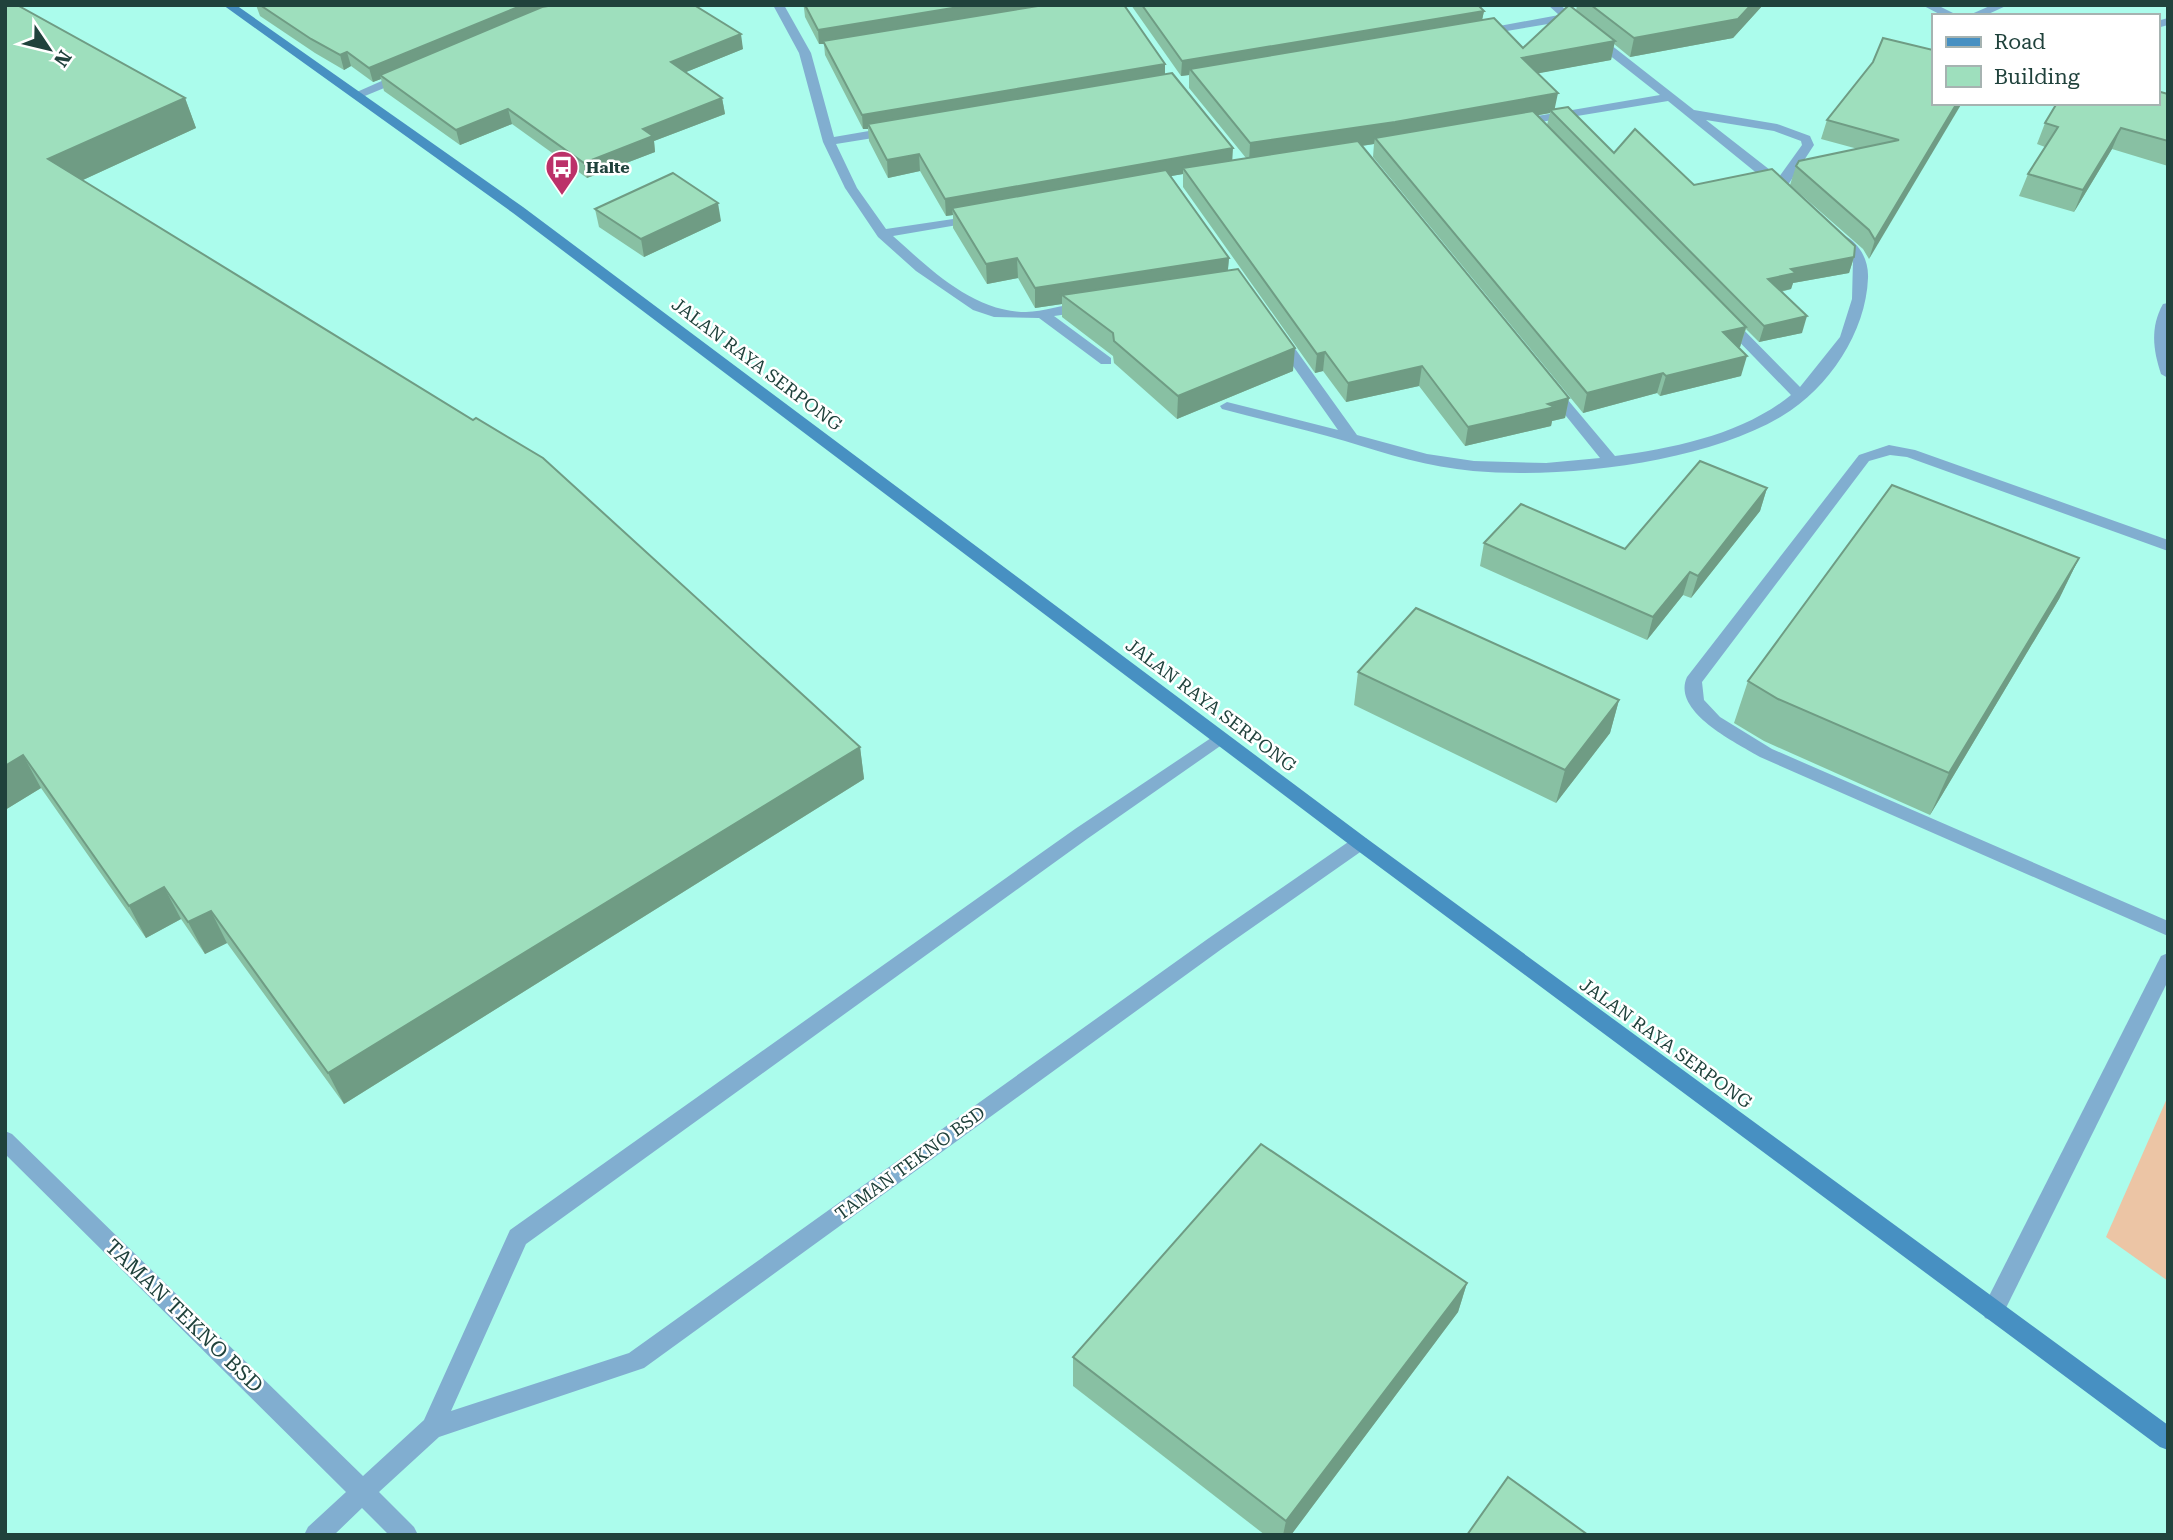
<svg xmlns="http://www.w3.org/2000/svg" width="2173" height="1540" font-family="'Roboto Serif',serif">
	<rect width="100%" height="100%" fill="#abfcec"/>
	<polygon fill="#ecc5a5" points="2168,1096 2168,1281 2106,1237"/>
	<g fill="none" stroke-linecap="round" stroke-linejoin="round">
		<g fill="#81aed0" fill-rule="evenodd">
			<path d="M1889,445L1915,450L2168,540V551L1907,457L1890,455L1869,461L1702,682L1704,700L1720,717L1772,749L2168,921V936L1760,757C1737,743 1671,712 1687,677L1859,455Z"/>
			<polygon points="1220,732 1229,738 1226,742 1087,839 526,1244 451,1411 629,1353 1209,938 1354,838 1366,838 1369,843 1366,848 1223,948 644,1368 439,1437 379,1492 414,1527 418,1535 389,1535 362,1508 334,1535 304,1535 308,1527 346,1492 5,1154 5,1131 12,1134 363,1476 424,1420 510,1230 1075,829"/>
			<polygon points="2168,953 2168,981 2001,1318 1993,1321 1985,1318 1982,1311 1985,1304 2161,956"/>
		</g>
		<g fill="#81aed0" fill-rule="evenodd">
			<path d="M773,5H784L811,53L834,137L892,127L898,131L892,135L836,144L857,188L886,229L980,215L982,218L975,222L893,236C930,269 973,312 1026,312C1046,312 1070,301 1090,305V311L1054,316L1111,358V364H1101L1039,318L994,317L973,310L916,271L878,237L845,188L823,142L799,53Z"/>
			<path d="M1548,5H1560L1694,110L1777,124L1810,136L1814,145L1786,188H1775L1668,101L1516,126L1514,123L1520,119L1660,95L1566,21L1483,35L1477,32L1483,29L1559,15ZM1706,120L1774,131L1801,141L1802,145L1779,177Z"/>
			<polygon points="1922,5 1937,5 1959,16 1943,16"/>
			<polygon points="1992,5 2008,5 1984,16 1967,16"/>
			<polygon points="2168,18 2168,25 2157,28 2157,21"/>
			<polygon points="402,72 408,76 406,79 360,98 350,95"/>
			<path d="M1838,233C1857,239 1869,258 1868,278C1866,332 1829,388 1782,416C1703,463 1564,479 1473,471C1430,467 1386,454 1345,441C1304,429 1263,420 1222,409L1220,406L1227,402L1338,430L1274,339L1281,335L1286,336L1357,435L1427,454L1474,461L1546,463L1600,458L1545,390L1552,386L1557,387L1615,456C1675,448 1743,434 1791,395L1722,324V318H1732L1800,387L1840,337L1852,299L1853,260L1831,237Z"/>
			<path d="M2168,303V378L2161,374C2153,350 2150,327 2163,304Z"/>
		</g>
		<polygon fill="#4790c2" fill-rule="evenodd" points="223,5 236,5 523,207 1366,838 2168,1425 2168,1450 2160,1447 1354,848 513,213"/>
	</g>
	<g fill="#88c0a3" fill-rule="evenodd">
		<polygon points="5,5 185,98 196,128 83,180 860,747 864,779 344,1104 227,943 205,954 181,919 146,938 41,788 5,810"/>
		<polygon points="256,5 694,5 743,49 686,72 722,98 725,114 654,141 655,152 587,178 512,124 460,145 384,91 381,79 373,82 351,66 344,70 315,53 260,16"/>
		<path d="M803,5H1124L1165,64V74L1232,161L1246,158L1189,88V75L1181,76L1131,5H1478L1484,11L1482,20L1523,48L1576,11L1577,5H1763L1733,38L1630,57L1614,44L1611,60L1538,73L1555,109L1614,153L1694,185L1854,257L1849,273L1793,283L1791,289L1781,292L1802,333L1759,342L1746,329L1740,347H1738L1741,376L1660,396L1657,393L1583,413L1373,157L1374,144L1362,146L1569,398L1565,418L1552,421L1551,426L1465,446L1419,386L1346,402L1323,371L1315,373L1183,187V174L1171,176L1229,258L1228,270L1293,371L1177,419L1114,363L1113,356L1062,317V304L1035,308L1018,278L987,284L953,228V215L946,216L920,171L888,178L869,141L868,129H863L825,55L824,44H819L805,17L804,8ZM1550,113L1547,125L1538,115Z"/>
		<polygon points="2168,94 2168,166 2112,149 2074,212 2019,196 2028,174 2045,147 2037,144 2045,123"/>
		<polygon points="1933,103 1869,259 1863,249 1790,185 1796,166 1858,149 1821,139 1827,120"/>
		<polygon points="595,209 721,221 644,257 599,227"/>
		<polygon points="1767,488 1760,511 1691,598 1683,595 1647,640 1480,566 1484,543 1625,549"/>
		<polygon points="2079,558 2059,599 1930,815 1764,741 1734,723 1748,681"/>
		<polygon points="1358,672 1619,700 1610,733 1556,803 1354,705"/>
		<polygon points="1467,1283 1458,1312 1291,1535 1265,1535 1073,1386 1073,1357"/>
	</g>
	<g fill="#6f9c84">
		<polygon points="523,5 559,5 380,75 381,79 373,82 369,68"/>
		<polygon points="971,5 1059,5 823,41 824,44 819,44 818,30"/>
		<polygon points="1751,5 1763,5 1733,38 1630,57 1634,38"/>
		<polygon points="1484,11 1481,25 1190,69 1189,75 1181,76 1182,61"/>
		<polygon points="741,34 743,49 674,77 671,62"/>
		<polygon points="1615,41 1611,60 1519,77 1522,58"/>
		<polygon points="347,52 351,66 344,70 340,55"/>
		<polygon points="1165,64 1165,79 868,124 868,129 863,129 862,115"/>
		<polygon points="1558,93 1554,112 1550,110 1550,113 1393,141 1375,138 1374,144 1249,162 1250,143"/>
		<polygon points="185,98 196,128 61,190 48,159"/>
		<polygon points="722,98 725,114 654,141 655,152 587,178 584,163 643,129"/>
		<polygon points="1957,103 1962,103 1869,259 1875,240"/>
		<polygon points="508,109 512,124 460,145 456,130"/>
		<polygon points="2121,128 2112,149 2074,212 2083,190"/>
		<polygon points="1233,148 1232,165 1183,168 1183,174 956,214 952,208 953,215 946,216 945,199"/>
		<polygon points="919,154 920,171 888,178 887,160"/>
		<polygon points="718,203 721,221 644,257 641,239"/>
		<polygon points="1854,257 1849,273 1793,283 1791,289 1763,295 1768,279 1791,269"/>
		<polygon points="1017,258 1018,278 987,284 986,264"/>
		<polygon points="1229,258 1227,278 1062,295 1062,304 1035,308 1035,288"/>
		<polygon points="1807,316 1802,333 1759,342 1764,326"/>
		<polygon points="1746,327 1740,347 1717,352 1723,332"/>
		<polygon points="1295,348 1293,371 1177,419 1178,396"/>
		<polygon points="1325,352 1323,371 1315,373 1317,354"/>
		<polygon points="1747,356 1741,376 1660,396 1666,376"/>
		<polygon points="1422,366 1419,386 1346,402 1348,383"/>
		<polygon points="1663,373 1657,393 1583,413 1587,393"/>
		<polygon points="1569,398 1565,418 1552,421 1551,426 1465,446 1468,427"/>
		<polygon points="1767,488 1760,511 1691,598 1698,576"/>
		<polygon points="2079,558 2059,599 1930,815 1949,773"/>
		<polygon points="1690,572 1683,595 1647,640 1653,617"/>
		<polygon points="1619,700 1610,733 1556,803 1565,770"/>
		<polygon points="860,747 864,779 344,1104 328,1073"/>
		<polygon points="23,755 41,788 5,810 5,766"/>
		<polygon points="164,887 181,919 146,938 129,906"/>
		<polygon points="211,911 227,943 205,954 188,922"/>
		<polygon points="1467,1283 1458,1312 1291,1535 1283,1535 1286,1521"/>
	</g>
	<g fill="#9edfbd" stroke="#6f9c84" stroke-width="2">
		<polygon points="5,5 17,5 185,98 48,159 473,420 476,418 543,458 860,747 328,1073 211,911 188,922 164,887 129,906 23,755 5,766"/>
		<polygon points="260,5 523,5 369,68 347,52 340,55 311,39"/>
		<polygon points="554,5 694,5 741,34 671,62 722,98 643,129 653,136 584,163 508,109 456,130 380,75 542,7"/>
		<polygon points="805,5 971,5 818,30"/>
		<polygon points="1044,5 1124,5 1165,64 862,115 823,41"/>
		<polygon points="1142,5 1478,5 1484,11 1182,61"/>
		<polygon points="1569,5 1615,41 1522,58 1558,93 1395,122 1250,143 1190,69 1494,18 1523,48"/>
		<polygon points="1591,5 1751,5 1738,19 1634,38"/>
		<polygon points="1883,38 1933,50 1933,103 1957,103 1875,240 1869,230 1796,166 1799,161 1899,140 1827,120 1873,62"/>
		<polygon points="1172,73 1233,148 945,199 919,154 887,160 868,124"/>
		<polygon points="2157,91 2168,94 2168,141 2121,128 2083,190 2028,174 2058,127 2045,123 2057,103 2157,103"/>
		<polygon points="1568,107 1614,153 1635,129 1694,185 1772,169 1855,246 1854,257 1791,269 1796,273 1768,279 1807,316 1764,326 1550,110"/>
		<polygon points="1533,111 1746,327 1723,332 1747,356 1666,376 1663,373 1587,393 1375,138"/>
		<polygon points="1358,141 1569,398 1548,404 1555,407 1468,427 1422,366 1348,383 1325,352 1317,354 1183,168"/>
		<polygon points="1166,170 1229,258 1035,288 1017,258 986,264 952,208"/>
		<polygon points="673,173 718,203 641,239 595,209"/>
		<polygon points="1238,269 1295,348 1178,396 1114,341 1113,333 1062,295"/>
		<polygon points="1700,461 1767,488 1698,576 1690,572 1653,617 1484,543 1521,504 1625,549"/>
		<polygon points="1892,485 2079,558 1949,773 1778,699 1748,681"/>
		<polygon points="1416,608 1619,700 1565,770 1358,672"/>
		<polygon points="1261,1144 1467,1283 1286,1521 1073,1357"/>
		<polygon points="1508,1477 1588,1535 1467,1535"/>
	</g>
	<defs>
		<symbol id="bus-pin" viewBox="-11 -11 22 30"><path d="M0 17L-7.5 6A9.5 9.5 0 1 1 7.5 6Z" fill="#bc3169" stroke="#fff"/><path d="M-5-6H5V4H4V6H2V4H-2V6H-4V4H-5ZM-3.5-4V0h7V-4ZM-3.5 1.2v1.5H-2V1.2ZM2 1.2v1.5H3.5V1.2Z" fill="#fff"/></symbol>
	</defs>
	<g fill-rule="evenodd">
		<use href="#bus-pin" x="543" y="148" width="38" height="52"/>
	</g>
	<g text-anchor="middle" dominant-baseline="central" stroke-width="5" stroke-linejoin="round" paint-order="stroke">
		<g font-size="16" font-weight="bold" fill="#20423c" stroke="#fff" text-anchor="start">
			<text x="586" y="167">Halte</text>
		</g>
		<g font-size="18" fill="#20423c" stroke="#fff">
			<text transform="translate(757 364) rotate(37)">JALAN RAYA SERPONG</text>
			<text transform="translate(1211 705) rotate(37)">JALAN RAYA SERPONG</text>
			<text transform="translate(1666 1043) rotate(36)">JALAN RAYA SERPONG</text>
			<text transform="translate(910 1163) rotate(-36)">TAMAN TEKNO BSD</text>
		</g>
		<g font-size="21" fill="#20423c" stroke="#fff">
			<text transform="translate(184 1316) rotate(44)">TAMAN TEKNO BSD</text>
		</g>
	</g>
	<rect width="2173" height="1540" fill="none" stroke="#20423c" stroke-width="14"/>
	<rect x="1932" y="14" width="228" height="91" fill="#ffffff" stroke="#a6b3b1" stroke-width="2"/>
	<rect x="1946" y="37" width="35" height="10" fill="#4790c2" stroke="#a6b3b1" stroke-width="2"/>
	<text x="1994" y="49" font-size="21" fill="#20423c">Road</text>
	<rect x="1946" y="66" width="35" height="21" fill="#9edfbd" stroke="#a6b3b1" stroke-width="2"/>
	<text x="1994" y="84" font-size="21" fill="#20423c">Building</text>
	<g transform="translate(49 49) rotate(125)" stroke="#ffffff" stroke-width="5" paint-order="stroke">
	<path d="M0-5L12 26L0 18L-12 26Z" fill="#20423c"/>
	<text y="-10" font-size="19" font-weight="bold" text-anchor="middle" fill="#20423c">N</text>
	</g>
</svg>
